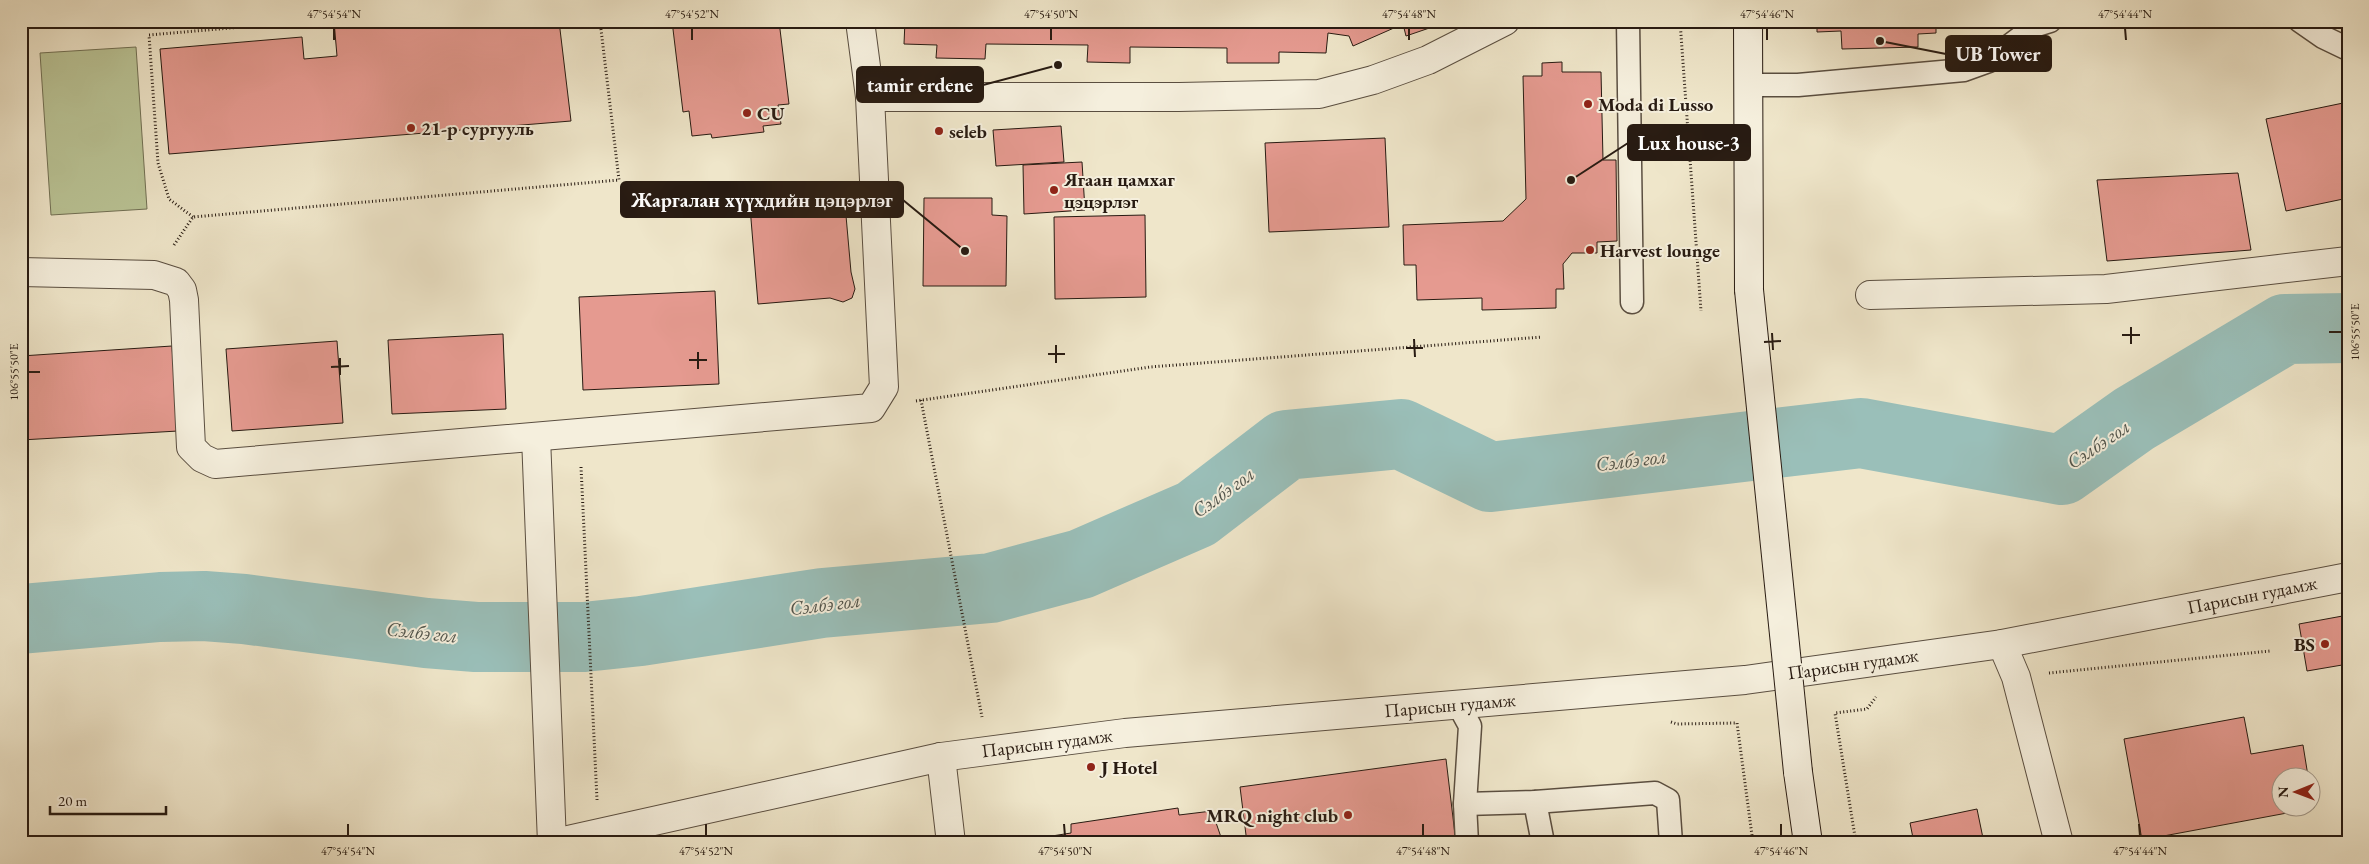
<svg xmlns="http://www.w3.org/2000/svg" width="2369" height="864" font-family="'EB Garamond',serif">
	<rect width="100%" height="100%" fill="#efe6ca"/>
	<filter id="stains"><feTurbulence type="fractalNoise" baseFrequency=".004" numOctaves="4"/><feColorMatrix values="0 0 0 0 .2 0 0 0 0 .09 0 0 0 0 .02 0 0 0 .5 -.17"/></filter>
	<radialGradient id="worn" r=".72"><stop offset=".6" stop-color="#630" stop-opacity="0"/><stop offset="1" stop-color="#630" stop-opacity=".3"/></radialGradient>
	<polygon fill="#bac496" stroke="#717054" points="136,47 147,209 51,215 40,53"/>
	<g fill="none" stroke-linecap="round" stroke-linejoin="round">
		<polyline stroke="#9abfb9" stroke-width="70" points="21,619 160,607 204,606 244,609 426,633 476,637 584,637 641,631 822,603 991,588 1081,564 1196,514 1286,445 1401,434 1490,477 1861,433 2062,470 2134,419 2285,329 2348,328"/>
	</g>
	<g fill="#e59a90" stroke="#281b12">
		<polygon points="334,21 559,21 571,121 169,154 160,49 302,37 304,59 337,56"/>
		<polygon points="672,21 779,21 789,104 778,105 781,124 763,126 764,132 712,138 711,134 692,136 689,111 683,112"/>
		<polygon points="905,21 1444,21 1444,23 1406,36 1403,24 1353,46 1349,36 1328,33 1326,53 1279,52 1279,63 1227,63 1227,48 1130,47 1130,63 1087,62 1088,45 986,44 985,59 936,58 937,45 904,44"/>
		<polygon points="1817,21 1936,21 1936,33 1918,34 1918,47 1842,49 1841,31 1817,32"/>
		<polygon points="1562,62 1562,72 1601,72 1603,160 1616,160 1617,241 1597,242 1597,253 1572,253 1568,258 1563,264 1564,289 1556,289 1556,308 1482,310 1482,298 1417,300 1416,265 1404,265 1403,225 1503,221 1526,199 1523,76 1542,76 1542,63"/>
		<polygon points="2348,102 2348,198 2286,211 2266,119"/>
		<polygon points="1061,126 1064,162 996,166 993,130"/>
		<polygon points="1385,138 1389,227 1269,232 1265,143"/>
		<polygon points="1082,162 1085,210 1024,214 1023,165"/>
		<polygon points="2238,173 2251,250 2107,261 2097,180"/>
		<polygon points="808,189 809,196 844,193 851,272 855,289 852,298 843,302 830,298 758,304 750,207 765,205 764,192"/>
		<polygon points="924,198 992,198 992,215 1007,216 1006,286 923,286"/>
		<polygon points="1145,215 1146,297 1055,299 1054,217"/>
		<polygon points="715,291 719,384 583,390 579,297"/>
		<polygon points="503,334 506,409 392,414 388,340"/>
		<polygon points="337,341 343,423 232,431 226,349"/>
		<polygon points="172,346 178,431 21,440 21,356"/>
		<polygon points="2348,615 2348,664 2307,671 2299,624"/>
		<polygon points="2244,717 2251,754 2303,745 2308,776 2282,776 2282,806 2312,806 2312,794 2314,808 2142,840 2124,739"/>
		<polygon points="1446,759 1456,843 1247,843 1240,787"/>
		<polygon points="1178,808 1179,815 1212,811 1223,843 1039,843 1039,838 1071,833 1071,824"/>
		<polygon points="1977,809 1984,843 1914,843 1910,823"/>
	</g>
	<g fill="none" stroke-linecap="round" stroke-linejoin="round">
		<defs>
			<g id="service">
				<polyline points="1628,21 1632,302"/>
				<polyline points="2300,21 2323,37 2348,49"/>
				<polyline points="1748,85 1798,85 1964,70 1989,61 2037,25 2050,21"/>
				<polyline points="1458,704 1470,726 1465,804 1467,843"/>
				<polyline points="1535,802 1543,843"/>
				<polyline points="1465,804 1535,802 1655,793 1668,800 1671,843"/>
			</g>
			<g id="minor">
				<polyline points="860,21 870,97"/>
				<polyline points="21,272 154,275 176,282 182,290 184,300 191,447 202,458 215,464 871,408 884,387 870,97 1179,97 1319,94 1373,80 1428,60 1505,21"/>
				<polyline points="1870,295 2106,289 2348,261"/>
				<polyline points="2002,644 2016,677 2059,843"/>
				<polyline points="941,757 951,843"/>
			</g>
			<g id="tertiary">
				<polyline points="536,437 552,843"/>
				<polyline points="555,843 941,757 1125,733 1745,680 2002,644 2348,577"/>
			</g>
			<g id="secondary">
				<polyline points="1748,21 1749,290"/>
				<polyline points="1798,772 1808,843"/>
			</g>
		</defs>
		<use href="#service" stroke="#5a4e40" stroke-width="25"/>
		<use href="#minor" stroke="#5a4e40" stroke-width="30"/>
		<use href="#tertiary" stroke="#5a4e40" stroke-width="30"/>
		<use href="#secondary" stroke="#281b12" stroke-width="30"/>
		<g stroke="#281b12" stroke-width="3" stroke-dasharray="1 2.5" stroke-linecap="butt">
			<polyline points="1680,21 1701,311"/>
			<polyline points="193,217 169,199 158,163 149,35 312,21"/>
			<polyline points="174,245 193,217 619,180 600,21"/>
			<polyline points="921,400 982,717"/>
			<polyline points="916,401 1150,367 1542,337"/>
			<polyline points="581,467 597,800"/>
			<polyline points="2049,673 2270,651"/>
			<polyline points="1671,722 1677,724 1737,723 1753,843"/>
			<polyline points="1856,843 1835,713 1867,709 1876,697"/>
		</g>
		<use href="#service" stroke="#f5efdd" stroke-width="22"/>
		<use href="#minor" stroke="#f5efdd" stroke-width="28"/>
		<use href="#tertiary" stroke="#f5efdd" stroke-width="28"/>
		<use href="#secondary" stroke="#f5efdd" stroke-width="28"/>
		<defs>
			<polyline id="secondary-bridge" points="1749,290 1798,772"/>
		</defs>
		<use href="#secondary-bridge" stroke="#281b12" stroke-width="30" stroke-linecap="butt"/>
		<use href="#secondary-bridge" stroke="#f5efdd" stroke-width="28"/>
	</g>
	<path fill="none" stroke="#281b12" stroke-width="2" d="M334,28V40M692,28V40M1051,28V40M1409,28V40M1767,28V40M2125,28L2126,40M2131,327V344M2329,332H2342M1772,333L1773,350M2122,335H2140M1414,339L1415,357M1764,342L1781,341M1056,345V363M1406,348H1423M698,352V369M1048,354H1065M340,358V375M689,360H707M331,367L349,366M28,372H40M348,824V836M706,824V836M1064,824L1065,836M1423,824V836M1781,824V836M2139,824L2140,836"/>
	<g fill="#8f2418" stroke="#f5efdd" stroke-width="2">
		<circle cx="1588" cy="104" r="5"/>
		<circle cx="747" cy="113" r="5"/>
		<circle cx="411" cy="128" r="5"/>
		<circle cx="939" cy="131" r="5"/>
		<circle cx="1054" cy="190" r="5"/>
		<circle cx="1590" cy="250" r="5"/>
		<circle cx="2325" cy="644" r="5"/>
		<circle cx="1091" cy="767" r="5"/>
		<circle cx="1348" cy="815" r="5"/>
	</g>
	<g text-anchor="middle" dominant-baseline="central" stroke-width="4" stroke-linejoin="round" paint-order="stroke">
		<g font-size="19" font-weight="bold" fill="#281b12" stroke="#f5efdd" text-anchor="start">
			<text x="1598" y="104">Moda di Lusso</text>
			<text x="757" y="113">CU</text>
			<text x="421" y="128">21-р сургууль</text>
			<text x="949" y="131">seleb</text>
			<text x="1064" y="179">Ягаан цамхаг<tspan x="1064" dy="22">цэцэрлэг</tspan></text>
			<text x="1600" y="250">Harvest lounge</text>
			<text x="2315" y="644" text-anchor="end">BS</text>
			<text x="1101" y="767">J Hotel</text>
			<text x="1338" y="815" text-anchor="end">MRQ night club</text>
		</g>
		<g font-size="19" fill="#281b12" stroke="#f5efdd">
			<text transform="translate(2252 595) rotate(-11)">Парисын гудамж</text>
			<text transform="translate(1853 664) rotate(-8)">Парисын гудамж</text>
			<text transform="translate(1450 705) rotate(-5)">Парисын гудамж</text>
			<text transform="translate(1047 743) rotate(-7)">Парисын гудамж</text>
		</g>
		<g font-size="20" font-style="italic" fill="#50544c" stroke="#f5efdd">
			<text transform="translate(2098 444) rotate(-34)">Сэлбэ гол</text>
			<text transform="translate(1631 460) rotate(-7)">Сэлбэ гол</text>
			<text transform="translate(1223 492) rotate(-36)">Сэлбэ гол</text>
			<text transform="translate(825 604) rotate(-7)">Сэлбэ гол</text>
			<text transform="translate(422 632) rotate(6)">Сэлбэ гол</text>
		</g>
	</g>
	<path fill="none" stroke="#281b12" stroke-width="2" d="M1880 41L1946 54M1058 65L983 85M1571 180L1628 143M965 251L903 200"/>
	<g fill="#281b12" stroke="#f5efdd" stroke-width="2">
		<circle cx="1880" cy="41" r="5"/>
		<circle cx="1058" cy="65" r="5"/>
		<circle cx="1571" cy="180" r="5"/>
		<circle cx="965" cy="251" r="5"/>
	</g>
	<g fill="#281b12" stroke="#281b12" stroke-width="2">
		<rect x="1946" y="36" width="105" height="35" rx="5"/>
		<rect x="857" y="67" width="126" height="35" rx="5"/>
		<rect x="1628" y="125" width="122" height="35" rx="5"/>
		<rect x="621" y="182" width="282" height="35" rx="5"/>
	</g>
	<g font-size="20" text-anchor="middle" font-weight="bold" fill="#fff">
		<text x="1998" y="61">UB Tower</text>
		<text x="920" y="92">tamir erdene</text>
		<text x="1689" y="150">Lux house-3</text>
		<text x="762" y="207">Жаргалан хүүхдийн цэцэрлэг</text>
	</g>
	<rect width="2369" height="864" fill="none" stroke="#efe6ca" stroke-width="55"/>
	<g transform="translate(2296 792) rotate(269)"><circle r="24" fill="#f5efdd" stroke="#a39a8c"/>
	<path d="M0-4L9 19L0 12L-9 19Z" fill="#8f2418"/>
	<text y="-8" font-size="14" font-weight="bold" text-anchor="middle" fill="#281b12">N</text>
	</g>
	<path d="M50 806v8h116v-8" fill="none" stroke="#281b12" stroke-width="2.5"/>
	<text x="58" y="806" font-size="15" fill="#281b12" stroke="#f5efdd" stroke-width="4" paint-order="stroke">20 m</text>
	<rect x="28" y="28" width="2314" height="808" fill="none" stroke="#281b12" stroke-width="2"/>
	<g font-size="12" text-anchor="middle" fill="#281b12">
		<text x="334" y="18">47°54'54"N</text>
		<text x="692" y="18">47°54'52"N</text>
		<text x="1051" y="18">47°54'50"N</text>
		<text x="1409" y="18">47°54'48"N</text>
		<text x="1767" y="18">47°54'46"N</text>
		<text x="2125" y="18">47°54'44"N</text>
		<text transform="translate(2355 332) rotate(-90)" y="4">106°55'50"E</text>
		<text transform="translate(14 372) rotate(-90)" y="4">106°55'50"E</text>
		<text x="348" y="855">47°54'54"N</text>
		<text x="706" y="855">47°54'52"N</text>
		<text x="1065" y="855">47°54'50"N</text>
		<text x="1423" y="855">47°54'48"N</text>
		<text x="1781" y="855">47°54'46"N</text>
		<text x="2140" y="855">47°54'44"N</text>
	</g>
	<rect width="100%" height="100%" filter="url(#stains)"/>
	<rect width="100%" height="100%" fill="url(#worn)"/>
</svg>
